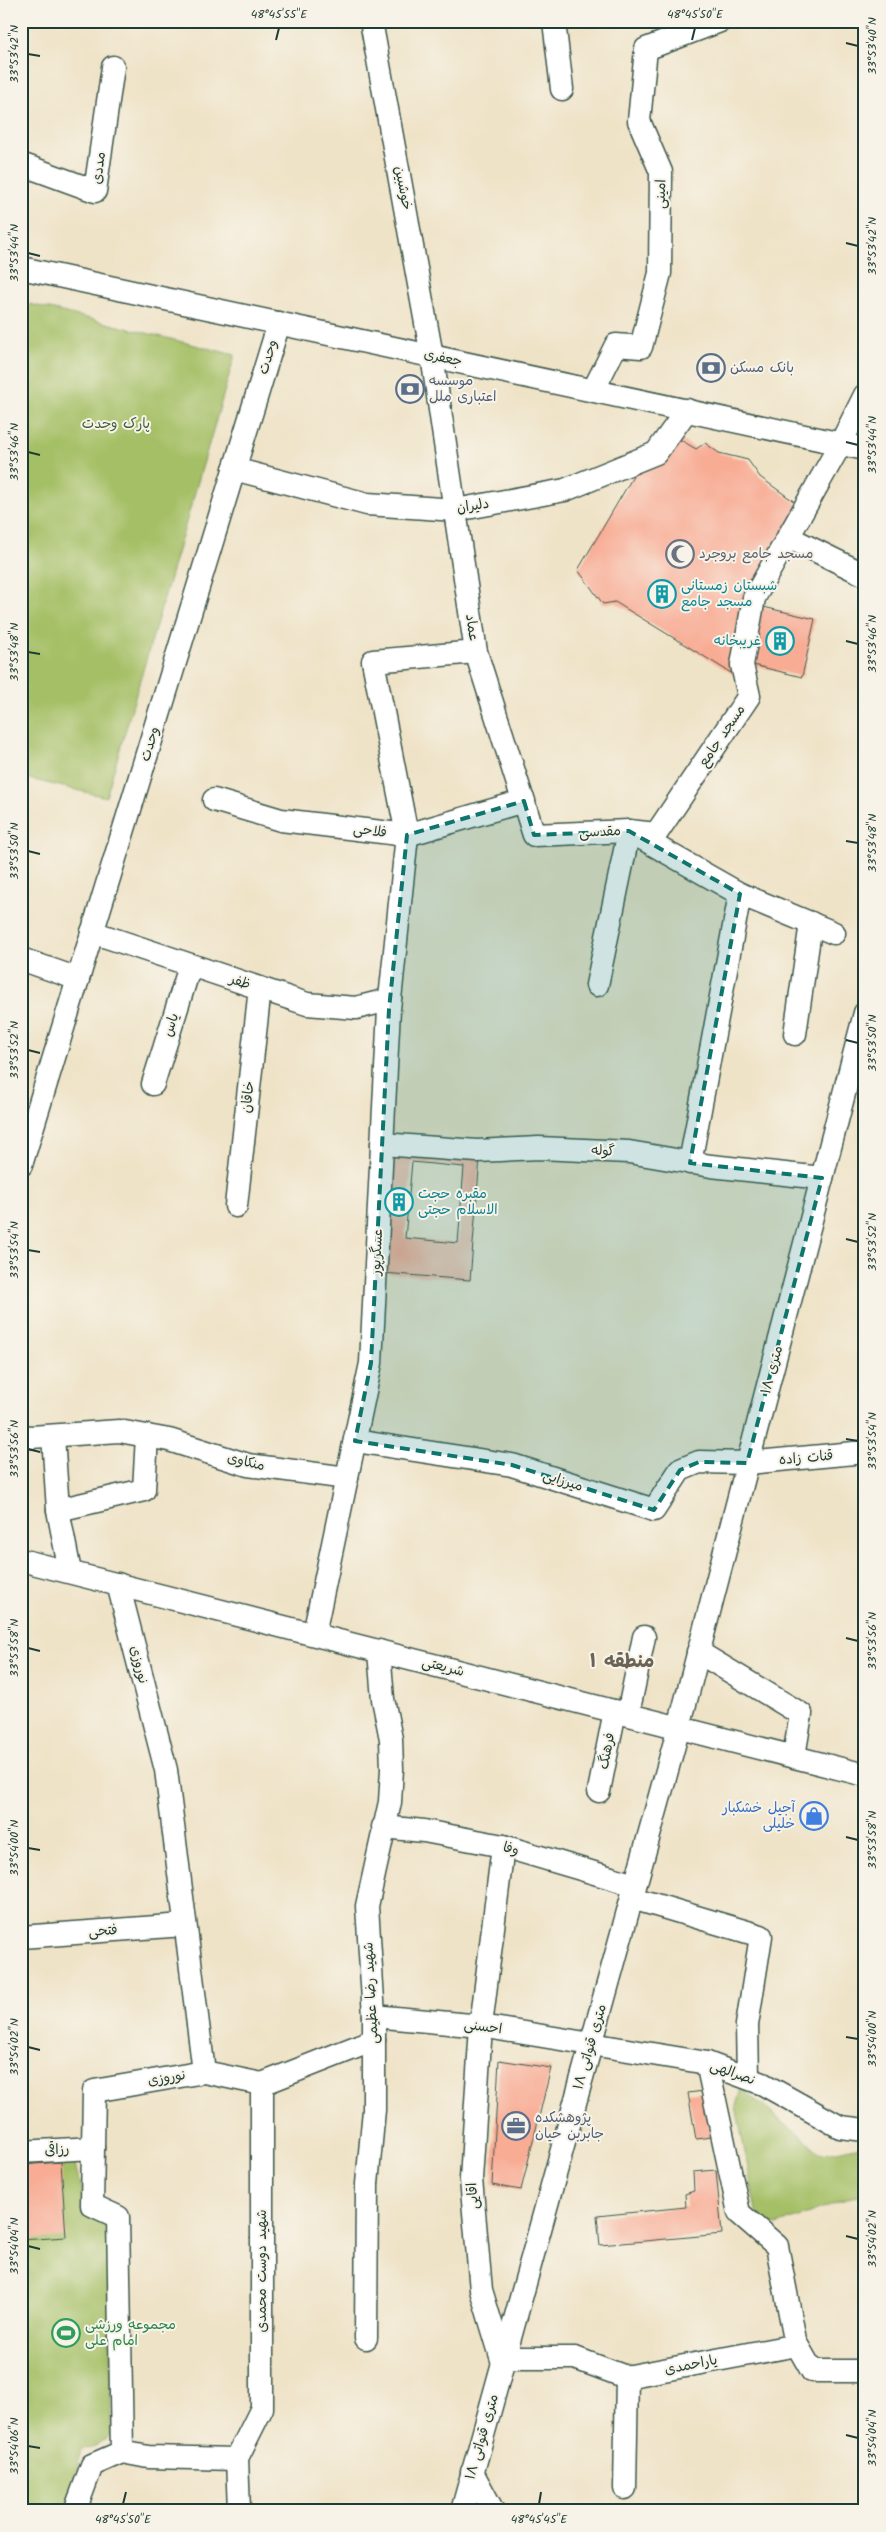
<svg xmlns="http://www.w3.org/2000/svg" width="886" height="2532" font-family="Kalam,'Playpen Sans Arabic',sans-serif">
	<rect width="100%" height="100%" fill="#f7f3e8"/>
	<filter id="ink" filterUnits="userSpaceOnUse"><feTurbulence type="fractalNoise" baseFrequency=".02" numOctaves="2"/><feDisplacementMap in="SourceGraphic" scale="10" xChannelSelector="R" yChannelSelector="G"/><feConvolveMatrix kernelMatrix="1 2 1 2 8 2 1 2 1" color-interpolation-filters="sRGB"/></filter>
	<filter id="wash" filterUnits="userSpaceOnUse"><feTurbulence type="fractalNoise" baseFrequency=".0096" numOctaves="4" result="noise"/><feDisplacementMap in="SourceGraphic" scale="20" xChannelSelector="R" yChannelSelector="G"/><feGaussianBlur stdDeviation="1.12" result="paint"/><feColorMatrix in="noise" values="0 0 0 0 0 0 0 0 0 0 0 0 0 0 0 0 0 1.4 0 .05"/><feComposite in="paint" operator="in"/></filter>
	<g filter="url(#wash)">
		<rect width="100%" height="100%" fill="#efe3c7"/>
		<g fill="#a4bf65" stroke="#627e4c">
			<polygon points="30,304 235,355 106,797 21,777 21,324"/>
			<polygon points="741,2088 822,2154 865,2145 865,2192 777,2225 758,2221 736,2106"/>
			<polygon points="74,2160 86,2209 109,2231 111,2434 92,2448 82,2449 66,2511 27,2511 21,2506 21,2163"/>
		</g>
		<g id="blocks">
			<g fill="#f8ac94" fill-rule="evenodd">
				<polygon points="679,439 696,449 705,443 719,453 748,460 760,477 799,505 736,676 615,602 603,604 578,570 638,468"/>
				<polygon points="759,606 815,619 802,677 745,663"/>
				<path d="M393,1151L480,1158L470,1280L383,1273ZM412,1162L464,1167L458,1243L405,1238Z"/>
				<polygon points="499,2060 551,2068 521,2190 492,2185"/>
				<polygon points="704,2091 711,2137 696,2139 688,2093"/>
				<polygon points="61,2162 66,2237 21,2240 21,2165"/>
				<polygon points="716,2170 722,2234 600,2245 597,2216 686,2207 685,2194 694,2191 693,2172"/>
			</g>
		</g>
	</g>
	<g filter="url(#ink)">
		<use href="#blocks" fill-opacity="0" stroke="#3e564a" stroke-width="1"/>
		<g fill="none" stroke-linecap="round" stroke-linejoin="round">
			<defs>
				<g id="minor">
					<polyline points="554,21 562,89"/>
					<polyline points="21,164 95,191 113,67"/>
					<polyline points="21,268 865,449"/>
					<polyline points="594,389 616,345 641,347 660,273 661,172 639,121 646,49 720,21"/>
					<polyline points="234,469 367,504 456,510 565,490 656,453 687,410"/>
					<polyline points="788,537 865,575"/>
					<polyline points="476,652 534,835 629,831 740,894 834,933"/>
					<polyline points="214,800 281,820 407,835 524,801"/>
					<polyline points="92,932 307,1004 356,1008 384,1001 390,997"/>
					<polyline points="21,959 78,979"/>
					<polyline points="597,985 629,831 656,834 749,696 742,665 754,598 841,443 865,395"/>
					<polyline points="795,1034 811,923"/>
					<polyline points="153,1084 190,966"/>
					<polyline points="382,1144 477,1151 539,1148 629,1152 711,1166 822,1178"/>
					<polyline points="690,1163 740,894"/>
					<polyline points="21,1165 279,323"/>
					<polyline points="236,1206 260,988"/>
					<polyline points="21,1436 31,1437 119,1431 169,1440 248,1465 347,1478"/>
					<polyline points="53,1436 58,1510 70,1572"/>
					<polyline points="355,1441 512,1465 654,1510 680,1470 699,1462 747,1463 865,1452"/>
					<polyline points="58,1510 144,1490 147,1436"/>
					<polyline points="21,1560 865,1775"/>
					<polyline points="118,1584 166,1770 204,2072"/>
					<polyline points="314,1634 371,1363 389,1009 407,835 373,661 476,652 432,356 371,21"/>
					<polyline points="698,1652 801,1714 794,1756"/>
					<polyline points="628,1714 644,1637"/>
					<polyline points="599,1791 615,1711"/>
					<polyline points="383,1827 424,1831 503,1846 635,1885"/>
					<polyline points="503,1846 481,2026 471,2179 481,2290 503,2363"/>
					<polyline points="632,1898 761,1936 747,2025 748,2078"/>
					<polyline points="21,1937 184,1925"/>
					<polyline points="374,2016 481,2026 707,2063 763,2084 840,2127 865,2130"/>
					<polyline points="707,2063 739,2213 777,2246 796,2345"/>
					<polyline points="262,2084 374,2040"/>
					<polyline points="21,2152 93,2148"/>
					<polyline points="366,2338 367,2184 374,2110 374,2016 367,1906 390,1802 392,1769 391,1739 383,1699 379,1651"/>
					<polyline points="504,2358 575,2358 626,2377 797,2345 812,2371 865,2371"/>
					<polyline points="122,2452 148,2457 237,2459"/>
					<polyline points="472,2472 493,2511"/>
					<polyline points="625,2488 627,2376"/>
					<polyline points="75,2511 92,2465 122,2452 118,2217 92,2205 94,2091 204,2072 262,2084 262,2408 237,2458 239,2511"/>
					<polyline points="462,2511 679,1727 865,1013"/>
				</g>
			</defs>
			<use href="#minor" stroke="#3e564a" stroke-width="25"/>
			<use href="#minor" stroke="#fff" stroke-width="22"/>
		</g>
	</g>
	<path fill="#0f766e" fill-opacity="0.2" stroke="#0f766e" stroke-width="4" stroke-dasharray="10 6" stroke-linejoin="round" d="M524,801L534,835L629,831L740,894L690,1163L822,1178L747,1463L699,1462L680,1470L654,1510L512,1465L355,1441L371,1363L389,1009L407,835Z"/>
	<path fill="none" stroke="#1f3d34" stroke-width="2" d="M276,40L279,28M692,40L695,28M846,43L858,46M28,54L40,56M846,243L858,246M28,253L40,256M846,442L858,445M28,452L40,455M846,641L858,644M28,652L40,654M846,841L858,843M28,851L40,854M846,1040L858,1043M28,1050L40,1053M846,1239L858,1242M28,1250L40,1252M846,1439L858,1441M28,1449L40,1452M846,1638L858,1641M28,1648L40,1651M846,1837L858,1840M28,1848L40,1850M846,2037L858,2039M28,2047L40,2050M846,2236L858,2239M28,2246L40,2249M846,2435L858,2438M28,2446L40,2448M123,2504L126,2492M539,2504L541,2492"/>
	<defs>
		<symbol id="bank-ring" viewBox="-11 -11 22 22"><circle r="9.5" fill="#f7f3e8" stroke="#5c6f8a" stroke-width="1.5"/><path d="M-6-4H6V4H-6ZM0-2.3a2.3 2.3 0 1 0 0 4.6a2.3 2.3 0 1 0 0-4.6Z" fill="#5c6f8a"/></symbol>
		<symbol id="mosque-ring" viewBox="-11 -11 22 22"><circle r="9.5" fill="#f7f3e8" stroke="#6b7280" stroke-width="1.5"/><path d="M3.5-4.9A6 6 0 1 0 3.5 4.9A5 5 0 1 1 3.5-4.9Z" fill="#6b7280"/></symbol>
		<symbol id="building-ring" viewBox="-11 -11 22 22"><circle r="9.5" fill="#f7f3e8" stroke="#0f9aa8" stroke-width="1.5"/><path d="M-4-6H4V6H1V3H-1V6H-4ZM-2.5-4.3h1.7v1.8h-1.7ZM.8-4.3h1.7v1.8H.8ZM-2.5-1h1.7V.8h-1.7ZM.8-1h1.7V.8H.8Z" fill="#0f9aa8"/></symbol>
		<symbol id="shop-ring" viewBox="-11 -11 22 22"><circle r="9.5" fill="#f7f3e8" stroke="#3f7fe0" stroke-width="1.5"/><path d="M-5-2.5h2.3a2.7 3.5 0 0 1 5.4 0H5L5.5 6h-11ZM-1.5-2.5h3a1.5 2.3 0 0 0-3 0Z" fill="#3f7fe0"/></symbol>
		<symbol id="office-ring" viewBox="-11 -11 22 22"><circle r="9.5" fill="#f7f3e8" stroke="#5c6f8a" stroke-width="1.5"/><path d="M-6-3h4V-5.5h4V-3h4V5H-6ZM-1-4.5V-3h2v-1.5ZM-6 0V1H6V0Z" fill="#5c6f8a"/></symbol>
		<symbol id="stadium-ring" viewBox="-11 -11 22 22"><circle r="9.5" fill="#f7f3e8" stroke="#2e9e5b" stroke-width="1.5"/><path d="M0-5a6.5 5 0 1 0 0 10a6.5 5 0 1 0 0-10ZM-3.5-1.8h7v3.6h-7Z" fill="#2e9e5b"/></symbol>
	</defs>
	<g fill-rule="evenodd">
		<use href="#bank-ring" x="695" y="352" width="32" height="32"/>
		<use href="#bank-ring" x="394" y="373" width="32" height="32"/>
		<use href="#mosque-ring" x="664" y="538" width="32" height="32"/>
		<use href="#building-ring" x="646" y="578" width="32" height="32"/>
		<use href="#building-ring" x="764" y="625" width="32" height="32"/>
		<use href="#building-ring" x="383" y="1186" width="32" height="32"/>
		<use href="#shop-ring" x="798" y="1800" width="32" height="32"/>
		<use href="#office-ring" x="500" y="2110" width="32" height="32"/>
		<use href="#stadium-ring" x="50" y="2317" width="32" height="32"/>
	</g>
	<g text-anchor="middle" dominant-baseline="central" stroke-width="4" stroke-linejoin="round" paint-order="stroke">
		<g font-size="14" fill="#1f3d34" stroke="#f7f3e8">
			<text transform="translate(99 168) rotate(-82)">مددی</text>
			<text transform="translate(403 188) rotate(79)">خوشبین</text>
			<text transform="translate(661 194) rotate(-89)">امینی</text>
			<text transform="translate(268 357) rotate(-73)">وحدت</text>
			<text transform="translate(443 358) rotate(12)">جعفری</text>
			<text transform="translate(473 506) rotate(-9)">دلیران</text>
			<text transform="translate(472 628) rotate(82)">عماد</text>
			<text transform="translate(722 736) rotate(-56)">مسجد جامع</text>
			<text transform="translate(150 744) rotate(-73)">وحدت</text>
			<text transform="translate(370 831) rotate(7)">فلاحی</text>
			<text transform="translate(600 832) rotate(-3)">مقدسی</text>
			<text transform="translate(240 982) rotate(18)">ظفر</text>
			<text transform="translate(171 1025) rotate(-72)">یاس</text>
			<text transform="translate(248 1097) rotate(-84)">خاقان</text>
			<text transform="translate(603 1151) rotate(3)">گوله</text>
			<text transform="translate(377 1252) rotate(-87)">عسگرپور</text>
			<text transform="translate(772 1370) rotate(-75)">۱۸ متری</text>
			<text transform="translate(806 1458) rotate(-5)">قنات زاده</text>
			<text transform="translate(246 1462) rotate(13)">منکاوی</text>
			<text transform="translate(563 1481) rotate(18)">میرزایی</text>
			<text transform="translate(139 1665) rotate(76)">نوروزی</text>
			<text transform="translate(443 1667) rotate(14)">شریعتی</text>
			<text transform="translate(607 1751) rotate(-79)">فرهنگ</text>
			<text transform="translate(511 1849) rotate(15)">وفا</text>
			<text transform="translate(103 1931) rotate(-4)">فتحی</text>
			<text transform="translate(371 1993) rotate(-93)">شهید رضا عظیمی</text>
			<text transform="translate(483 2027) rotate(7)">احسنی</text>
			<text transform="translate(590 2047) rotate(-74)">۱۸ متری قنواتی</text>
			<text transform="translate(733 2073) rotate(20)">نصرالهی</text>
			<text transform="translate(167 2078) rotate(-10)">نوروزی</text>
			<text transform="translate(57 2150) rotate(-3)">رزاقی</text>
			<text transform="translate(473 2196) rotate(-94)">اقایی</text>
			<text transform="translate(262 2271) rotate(-90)">شهید دوست محمدی</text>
			<text transform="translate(691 2365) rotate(-11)">یاراحمدی</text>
			<text transform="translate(482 2437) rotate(-74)">۱۸ متری قنواتی</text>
		</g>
		<g font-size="14" fill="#4e5e75" stroke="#f7f3e8" text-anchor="start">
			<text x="730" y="368">بانک مسکن</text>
			<text x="429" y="381">موسسه<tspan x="429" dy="16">اعتباری ملل</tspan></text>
			<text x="535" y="2118">پژوهشکده<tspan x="535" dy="16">جابربن حیان</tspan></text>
		</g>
		<g font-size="14" fill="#405e40" stroke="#f7f3e8">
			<text x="116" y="424">پارک وحدت</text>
		</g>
		<g font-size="14" fill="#5b616d" stroke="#f7f3e8" text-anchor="start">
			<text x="699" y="554">مسجد جامع بروجرد</text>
		</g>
		<g font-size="14" fill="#0d838f" stroke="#f7f3e8" text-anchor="start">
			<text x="681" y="586">شبستان زمستانی<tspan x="681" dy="16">مسجد جامع</tspan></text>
			<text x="761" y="641" text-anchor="end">غریبخانه</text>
			<text x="418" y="1194">مقبره حجت<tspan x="418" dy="16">الاسلام حجتی</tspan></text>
		</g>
		<g font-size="14" fill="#366cbe" stroke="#f7f3e8" text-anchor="end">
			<text x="795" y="1808">آجیل خشکبار<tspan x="795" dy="16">خلیلی</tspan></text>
		</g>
		<g font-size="14" fill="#27864d" stroke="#f7f3e8" text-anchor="start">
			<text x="85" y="2325">مجموعه ورزشی<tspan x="85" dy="16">امام علی</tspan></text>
		</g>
		<g font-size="19" font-weight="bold" fill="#6b6456" stroke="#f7f3e8">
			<text x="622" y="1662">منطقه ۱</text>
		</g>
	</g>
	<rect width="886" height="2532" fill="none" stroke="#f7f3e8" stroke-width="55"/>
	<rect x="28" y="28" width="830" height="2476" fill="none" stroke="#1f3d34" stroke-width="2"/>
	<g font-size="12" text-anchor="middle" fill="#1f3d34">
		<text x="279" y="18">48°45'55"E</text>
		<text x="695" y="18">48°45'50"E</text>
		<text transform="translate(872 46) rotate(-90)" y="4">33°53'40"N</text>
		<text transform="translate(14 54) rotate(-90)" y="4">33°53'42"N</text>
		<text transform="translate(872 246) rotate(-90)" y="4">33°53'42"N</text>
		<text transform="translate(14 253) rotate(-90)" y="4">33°53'44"N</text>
		<text transform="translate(872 445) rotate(-90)" y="4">33°53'44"N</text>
		<text transform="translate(14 452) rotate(-90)" y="4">33°53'46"N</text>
		<text transform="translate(872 644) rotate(-90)" y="4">33°53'46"N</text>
		<text transform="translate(14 652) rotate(-90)" y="4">33°53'48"N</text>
		<text transform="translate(872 843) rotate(-90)" y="4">33°53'48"N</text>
		<text transform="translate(14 851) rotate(-90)" y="4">33°53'50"N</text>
		<text transform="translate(872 1043) rotate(-90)" y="4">33°53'50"N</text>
		<text transform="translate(14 1050) rotate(-90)" y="4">33°53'52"N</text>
		<text transform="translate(872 1242) rotate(-90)" y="4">33°53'52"N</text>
		<text transform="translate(14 1250) rotate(-90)" y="4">33°53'54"N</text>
		<text transform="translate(872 1441) rotate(-90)" y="4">33°53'54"N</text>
		<text transform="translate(14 1449) rotate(-90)" y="4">33°53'56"N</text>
		<text transform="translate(872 1641) rotate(-90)" y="4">33°53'56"N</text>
		<text transform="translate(14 1648) rotate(-90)" y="4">33°53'58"N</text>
		<text transform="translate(872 1840) rotate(-90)" y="4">33°53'58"N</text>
		<text transform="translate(14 1848) rotate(-90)" y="4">33°54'00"N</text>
		<text transform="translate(872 2039) rotate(-90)" y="4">33°54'00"N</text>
		<text transform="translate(14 2047) rotate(-90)" y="4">33°54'02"N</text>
		<text transform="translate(872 2239) rotate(-90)" y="4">33°54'02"N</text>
		<text transform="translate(14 2246) rotate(-90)" y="4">33°54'04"N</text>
		<text transform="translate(872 2438) rotate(-90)" y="4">33°54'04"N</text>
		<text transform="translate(14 2446) rotate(-90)" y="4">33°54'06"N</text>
		<text x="123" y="2523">48°45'50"E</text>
		<text x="539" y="2523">48°45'45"E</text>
	</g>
</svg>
